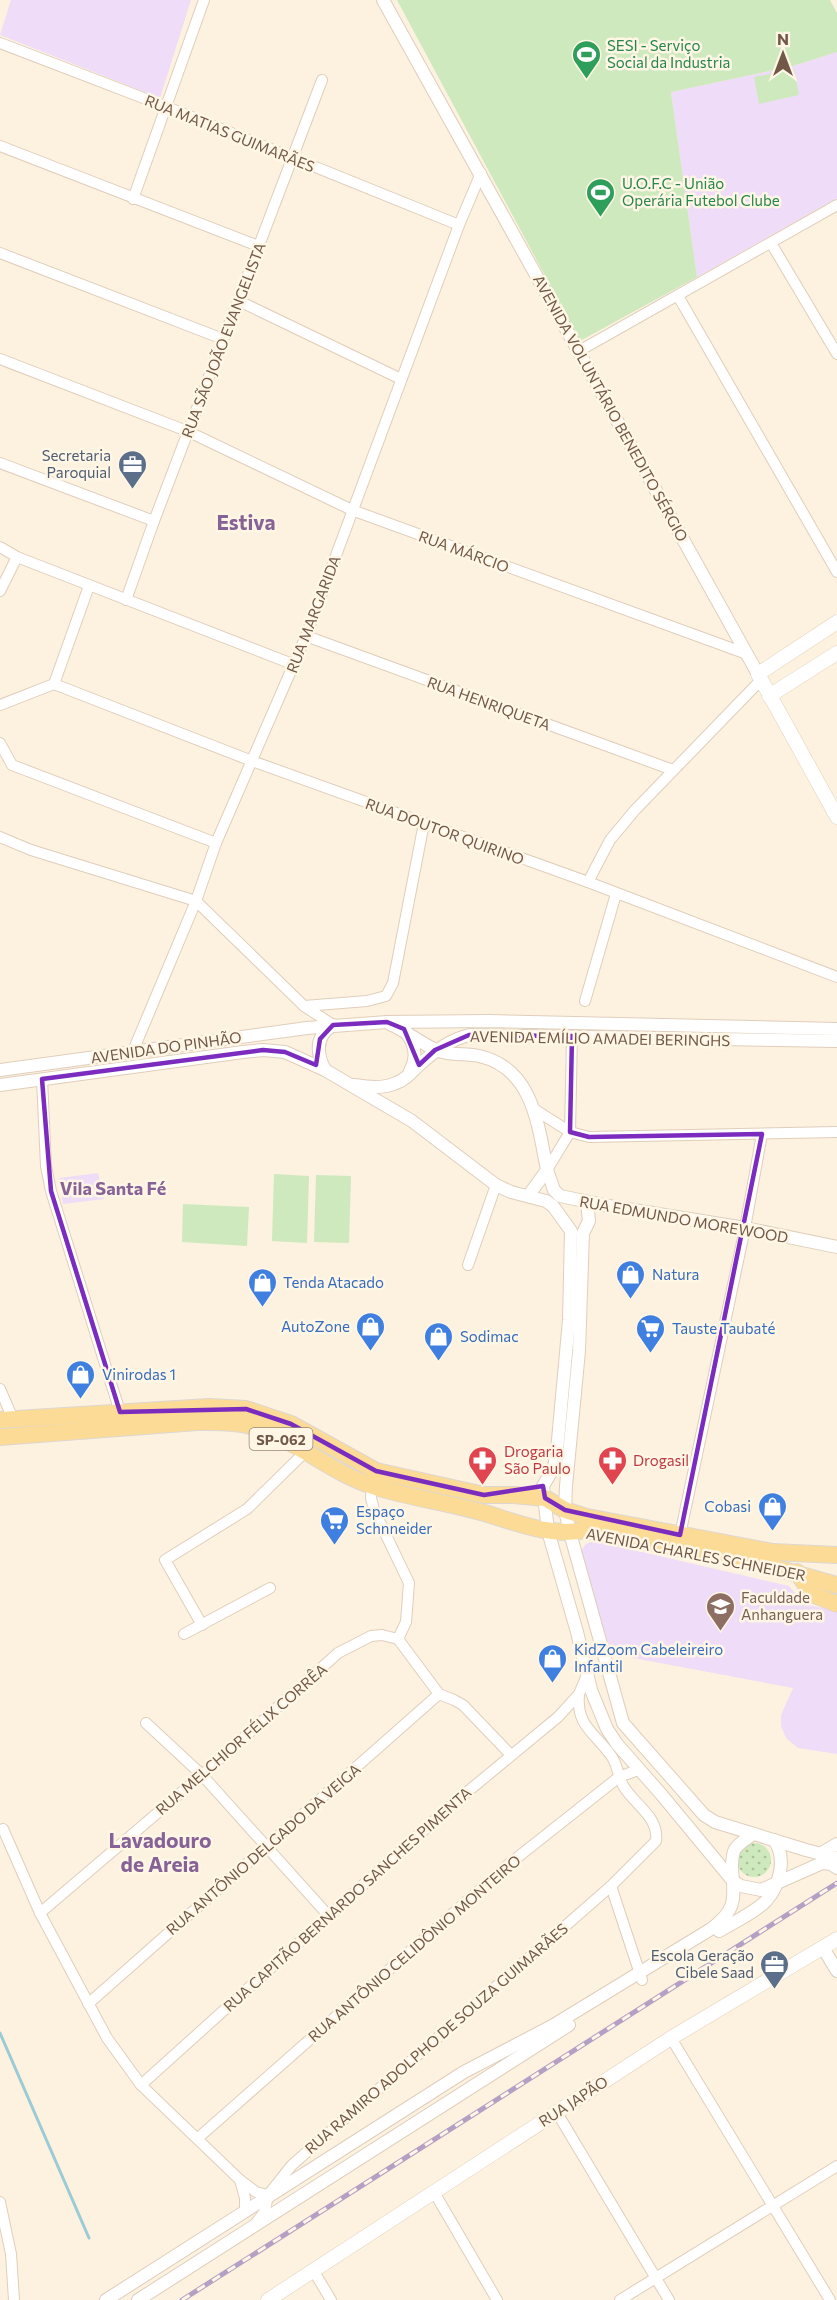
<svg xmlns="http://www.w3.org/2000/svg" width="837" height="2300" font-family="Commissioner,sans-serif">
	<defs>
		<pattern id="grass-dots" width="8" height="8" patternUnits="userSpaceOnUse" patternTransform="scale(1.5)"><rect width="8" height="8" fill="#cee9be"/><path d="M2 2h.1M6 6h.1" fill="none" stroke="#acc09c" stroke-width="1.8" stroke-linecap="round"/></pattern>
	</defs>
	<rect width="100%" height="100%" fill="#fcf2df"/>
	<g fill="#efdcf8">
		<polygon points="11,0 191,0 160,98 0,35"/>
		<polygon points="837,52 837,198 697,277 671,92 793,66"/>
		<polygon points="98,1173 104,1199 63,1204 59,1178"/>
		<polygon points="590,1542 599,1542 789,1586 805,1605 837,1610 837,1754 798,1748 786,1738 781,1726 781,1715 793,1688 612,1654 581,1566 580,1553 585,1545"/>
	</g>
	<circle fill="url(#grass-dots)" cx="754" cy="1860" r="17"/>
	<g fill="#cee9be">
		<polygon points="397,0 830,0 837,13 837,52 793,66 671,92 697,277 580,341"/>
		<polygon points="794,69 799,95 759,104 754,77"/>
		<polygon points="274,1174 309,1176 307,1243 272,1241"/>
		<polygon points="316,1175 351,1176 349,1243 314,1242"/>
		<polygon points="183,1204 249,1207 247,1246 182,1242"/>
	</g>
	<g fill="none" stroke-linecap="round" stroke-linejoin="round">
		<polyline stroke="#9acbd7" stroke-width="3" points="0,2033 89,2238"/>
		<defs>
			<g id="minor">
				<polyline points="0,43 167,107 459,225"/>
				<polyline points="0,146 258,246"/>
				<polyline points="133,199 204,0"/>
				<polyline points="771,243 837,354"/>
				<polyline points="0,253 223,339"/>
				<polyline points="678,296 837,572"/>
				<polyline points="239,301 401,379"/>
				<polyline points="579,351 837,205"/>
				<polyline points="0,359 187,431 352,510 747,654"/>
				<polyline points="0,463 154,521"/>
				<polyline points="0,547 17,557 295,665"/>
				<polyline points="0,591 17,557"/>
				<polyline points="126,600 154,521 322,80"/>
				<polyline points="306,636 673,770"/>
				<polyline points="54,684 252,761 588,882 837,977"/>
				<polyline points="0,705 54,684 89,586"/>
				<polyline points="0,743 12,765 216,843"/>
				<polyline points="0,837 31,850 196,901 304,1006 333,1025"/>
				<polyline points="588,882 610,840 635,810 761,680"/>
				<polyline points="585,1001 616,894"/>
				<polyline points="304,1006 367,1001 386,996 393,983 424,823"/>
				<polyline points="133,1051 196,901 216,843 306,636 459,225 481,173"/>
				<polyline points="42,1079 46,1166 51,1191 120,1412"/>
				<polyline points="534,1109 570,1132 589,1137 837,1132"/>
				<polyline points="547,1170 570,1132 572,1036"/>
				<polyline points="468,1265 496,1185"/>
				<polyline points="0,1389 13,1419"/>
				<polyline points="372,1486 371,1498 374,1510 409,1583 406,1622 398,1639"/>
				<polyline points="680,1535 745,1228 762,1134"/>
				<polyline points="202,1625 165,1560 247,1509 305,1452"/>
				<polyline points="184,1634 270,1588"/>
				<polyline points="398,1639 439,1694 454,1700 463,1705 511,1755"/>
				<polyline points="146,1723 202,1775 328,1915"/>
				<polyline points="3,1829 40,1913 107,2038 141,2085 240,2180 256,2192 268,2195"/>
				<polyline points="611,1886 642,1980"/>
				<polyline points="40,1913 202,1775 338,1653 371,1636 382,1635 398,1639"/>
				<polyline points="88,2004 439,1694"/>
				<polyline points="671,2038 830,2300"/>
				<polyline points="141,2085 455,1802 558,1717 579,1694 587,1675"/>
				<polyline points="556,2111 669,2300"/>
				<polyline points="198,2138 509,1864 619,1777 638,1770"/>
				<polyline points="240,2180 245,2198 245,2210"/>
				<polyline points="434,2192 497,2300"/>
				<polyline points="0,2202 11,2254 14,2300"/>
				<path d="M256,2223L265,2211L268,2195L292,2165L611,1886L656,1841C659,1817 636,1806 624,1787C618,1778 618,1766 612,1757C595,1732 576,1727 579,1694"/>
				<polyline points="313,2270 331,2300"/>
				<polyline points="620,2300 837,2166"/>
			</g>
			<g id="tertiary">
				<polyline points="383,0 758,674"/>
				<path d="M390,1024C406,1031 419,1042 434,1049C447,1056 465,1053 479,1056C533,1068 538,1125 547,1170L531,1192V1197"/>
				<path d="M406,1032C415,1045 418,1057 410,1071"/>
				<polyline points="0,1070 307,1028 387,1022 488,1021 837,1029"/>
				<path d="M325,1070C316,1053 315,1036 333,1025"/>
				<polyline points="0,1085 243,1052 263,1050 285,1052 325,1070 412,1121 496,1185 511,1192 546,1201 553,1206 571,1231 569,1320 557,1451 554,1467 543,1486 548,1531 577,1632 591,1690 607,1729 617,1744 661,1794 733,1881 741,1886 761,1890 822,1863 831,1864 837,1868"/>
				<path d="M354,1085C368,1087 383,1089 396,1083C405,1080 411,1073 418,1066C433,1052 449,1040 469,1035L837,1041"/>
				<polyline points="547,1170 554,1190 560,1196 609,1206 745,1228 837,1247"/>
				<polyline points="587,1202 589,1221 583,1233 579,1351 566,1486 565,1510 570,1533 623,1723 704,1815 715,1822 806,1850 837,1858"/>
				<polyline points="820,1854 837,1844"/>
				<path d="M719,1931C734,1922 754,1913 766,1901C780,1885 787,1858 774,1840"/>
				<polyline points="823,1948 837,1971"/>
				<path d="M106,2300L464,2072L552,2026L711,1929C738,1909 734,1898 732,1868C732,1862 732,1854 735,1849C739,1843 748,1838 753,1834"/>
				<polyline points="138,2300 569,2025"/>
			</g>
			<g id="secondary">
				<polyline points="837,622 758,674 837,817"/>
				<polyline points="769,696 837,653"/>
				<polyline points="268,2300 671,2038 837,1939"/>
			</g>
			<g id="primary">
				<polyline points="0,1420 209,1407 246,1409 291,1424 376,1471 484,1495 514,1495 545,1498 565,1510 587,1517 773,1552 837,1555"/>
				<path d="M0,1437L197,1422C214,1422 234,1421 251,1426C295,1438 330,1473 373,1486C411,1498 450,1503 488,1514C520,1524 552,1537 585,1530L755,1562L837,1585"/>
				<polyline points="797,1572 812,1594 837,1604"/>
			</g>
		</defs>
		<use href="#minor" stroke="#e0cebb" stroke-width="12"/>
		<use href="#tertiary" stroke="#e0cebb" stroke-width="14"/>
		<use href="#secondary" stroke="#e5d0b9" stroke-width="15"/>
		<use href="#primary" stroke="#ddd7d3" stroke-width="18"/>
		<use href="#minor" stroke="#fff" stroke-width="10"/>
		<use href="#tertiary" stroke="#fff" stroke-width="12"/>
		<use href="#secondary" stroke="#fff" stroke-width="14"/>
		<use href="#primary" stroke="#fcdb96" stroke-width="16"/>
		<defs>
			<polyline id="rail" points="182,2300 837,1883"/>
		</defs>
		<use href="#rail" stroke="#b59fc4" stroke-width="5"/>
		<use href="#rail" stroke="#fff6e5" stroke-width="3" stroke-dasharray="9" stroke-linecap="butt"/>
	</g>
	<path fill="none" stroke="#7b2cbf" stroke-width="4.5" stroke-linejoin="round" d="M387,1022L404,1029L419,1065L435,1050L469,1035L572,1036L570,1132L589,1137L762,1134L680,1535L565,1510L545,1498L543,1486L484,1495L376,1471L291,1424L246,1409L120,1412L51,1191L42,1079L263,1050L285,1052L316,1065L320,1039L333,1025Z"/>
	<defs>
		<symbol id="stadium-pin" viewBox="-11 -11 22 30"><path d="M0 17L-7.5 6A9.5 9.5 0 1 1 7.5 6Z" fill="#2e9e5b" stroke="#fff6e5"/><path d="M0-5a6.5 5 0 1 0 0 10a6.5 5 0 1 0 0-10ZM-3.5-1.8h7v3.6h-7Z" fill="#fff"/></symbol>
		<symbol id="office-pin" viewBox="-11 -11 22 30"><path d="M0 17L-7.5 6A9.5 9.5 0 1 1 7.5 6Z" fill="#5c6f8a" stroke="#fff6e5"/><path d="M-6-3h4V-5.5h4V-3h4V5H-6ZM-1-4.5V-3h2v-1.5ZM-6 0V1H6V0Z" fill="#fff"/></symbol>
		<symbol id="shop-pin" viewBox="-11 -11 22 30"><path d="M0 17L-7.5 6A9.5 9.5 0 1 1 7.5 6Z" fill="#3f7fe0" stroke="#fff6e5"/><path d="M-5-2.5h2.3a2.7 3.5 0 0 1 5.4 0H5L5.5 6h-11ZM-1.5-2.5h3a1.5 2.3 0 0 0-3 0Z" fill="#fff"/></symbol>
		<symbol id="supermarket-pin" viewBox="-11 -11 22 30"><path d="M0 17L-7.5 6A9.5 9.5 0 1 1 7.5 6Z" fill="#3f7fe0" stroke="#fff6e5"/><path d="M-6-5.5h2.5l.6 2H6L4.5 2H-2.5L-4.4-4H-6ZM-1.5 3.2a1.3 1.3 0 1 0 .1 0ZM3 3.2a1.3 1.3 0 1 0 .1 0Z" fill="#fff"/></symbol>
		<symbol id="pharmacy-pin" viewBox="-11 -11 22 30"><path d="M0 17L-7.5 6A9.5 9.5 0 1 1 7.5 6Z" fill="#e0444e" stroke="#fff6e5"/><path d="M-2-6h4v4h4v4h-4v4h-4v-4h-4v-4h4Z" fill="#fff"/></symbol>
		<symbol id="university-pin" viewBox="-11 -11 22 30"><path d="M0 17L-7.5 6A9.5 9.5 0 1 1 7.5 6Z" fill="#8d6e63" stroke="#fff6e5"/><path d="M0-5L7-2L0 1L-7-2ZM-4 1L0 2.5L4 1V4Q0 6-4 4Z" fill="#fff"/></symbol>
	</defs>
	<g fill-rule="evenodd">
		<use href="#stadium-pin" x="570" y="38" width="33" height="45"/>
		<use href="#stadium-pin" x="584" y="176" width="33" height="45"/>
		<use href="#office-pin" x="116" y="448" width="33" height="45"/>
		<use href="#shop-pin" x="614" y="1258" width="33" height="45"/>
		<use href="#shop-pin" x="246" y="1266" width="33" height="45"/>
		<use href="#shop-pin" x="354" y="1310" width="33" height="45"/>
		<use href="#supermarket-pin" x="634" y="1312" width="33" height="45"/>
		<use href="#shop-pin" x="422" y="1320" width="33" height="45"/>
		<use href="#shop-pin" x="64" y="1358" width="33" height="45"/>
		<use href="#pharmacy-pin" x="466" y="1444" width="33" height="45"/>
		<use href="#pharmacy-pin" x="596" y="1444" width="33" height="45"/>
		<use href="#shop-pin" x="756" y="1490" width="33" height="45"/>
		<use href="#supermarket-pin" x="318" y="1504" width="33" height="45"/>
		<use href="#university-pin" x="704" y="1590" width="33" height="45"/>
		<use href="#shop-pin" x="536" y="1642" width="33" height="45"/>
		<use href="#office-pin" x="758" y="1948" width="33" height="45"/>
	</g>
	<g text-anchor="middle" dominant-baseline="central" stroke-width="5" stroke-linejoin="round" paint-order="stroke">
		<rect fill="#fff6e5" stroke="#9c8776" stroke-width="1.5" x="249.5" y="1428" width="63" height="22" rx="4.5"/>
		<g font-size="14" font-weight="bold" fill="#725847">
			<text x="281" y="1439">SP-062</text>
		</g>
		<g font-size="15" fill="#27864d" stroke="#fff6e5" text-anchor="start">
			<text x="607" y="45">SESI - Serviço<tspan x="607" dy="17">Social da Industria</tspan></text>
			<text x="622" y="183">U.O.F.C - União<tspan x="622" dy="17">Operária Futebol Clube</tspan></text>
		</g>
		<g font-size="15" fill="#725847" stroke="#fff6e5">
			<text transform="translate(230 133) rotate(22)">RUA MATIAS GUIMARÃES</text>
			<text transform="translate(223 340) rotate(-69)">RUA SÃO JOÃO EVANGELISTA</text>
			<text transform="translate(611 408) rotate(61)">AVENIDA VOLUNTÁRIO BENEDITO SÉRGIO</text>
			<text transform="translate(464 551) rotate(20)">RUA MÁRCIO</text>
			<text transform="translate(313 614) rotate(-69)">RUA MARGARIDA</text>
			<text transform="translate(489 703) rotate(20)">RUA HENRIQUETA</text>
			<text transform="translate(445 831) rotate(20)">RUA DOUTOR QUIRINO</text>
			<text transform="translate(600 1038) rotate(1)">AVENIDA EMÍLIO AMADEI BERINGHS</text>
			<text transform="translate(166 1047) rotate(-8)">AVENIDA DO PINHÃO</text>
			<text transform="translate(684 1219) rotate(10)">RUA EDMUNDO MOREWOOD</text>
			<text transform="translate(696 1554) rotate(11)">AVENIDA CHARLES SCHNEIDER</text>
			<text transform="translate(241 1739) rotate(-41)">RUA MELCHIOR FÉLIX CORRÊA</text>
			<text transform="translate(263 1849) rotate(-41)">RUA ANTÔNIO DELGADO DA VEIGA</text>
			<text transform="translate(347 1899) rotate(-42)">RUA CAPITÃO BERNARDO SANCHES PIMENTA</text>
			<text transform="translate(414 1948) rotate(-41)">RUA ANTÔNIO CELIDÔNIO MONTEIRO</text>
			<text transform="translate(436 2038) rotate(-41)">RUA RAMIRO ADOLPHO DE SOUZA GUIMARÃES</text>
			<text transform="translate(573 2101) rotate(-33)">RUA JAPÃO</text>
		</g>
		<g font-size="15" fill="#4e5e75" stroke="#fff6e5" text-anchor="end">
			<text x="111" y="455">Secretaria<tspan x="111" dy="17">Paroquial</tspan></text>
			<text x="754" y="1955">Escola Geração<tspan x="754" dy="17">Cibele Saad</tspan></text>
		</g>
		<g font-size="15" fill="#366cbe" stroke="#fff6e5" text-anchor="start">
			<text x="652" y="1274">Natura</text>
			<text x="283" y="1282">Tenda Atacado</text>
			<text x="350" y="1326" text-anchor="end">AutoZone</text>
			<text x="672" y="1328">Tauste Taubaté</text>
			<text x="460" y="1336">Sodimac</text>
			<text x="102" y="1374">Vinirodas 1</text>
			<text x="751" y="1506" text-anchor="end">Cobasi</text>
			<text x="356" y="1511">Espaço<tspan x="356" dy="17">Schnneider</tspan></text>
			<text x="574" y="1649">KidZoom Cabeleireiro<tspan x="574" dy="17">Infantil</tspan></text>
		</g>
		<g font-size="15" fill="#be3a42" stroke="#fff6e5" text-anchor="start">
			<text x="504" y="1451">Drogaria<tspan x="504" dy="17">São Paulo</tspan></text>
			<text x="633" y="1460">Drogasil</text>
		</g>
		<g font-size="15" fill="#785e54" stroke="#fff6e5" text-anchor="start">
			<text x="741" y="1597">Faculdade<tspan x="741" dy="17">Anhanguera</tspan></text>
		</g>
		<g font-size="18" font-weight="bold" fill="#876296" stroke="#fff6e5">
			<text x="113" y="1188">Vila Santa Fé</text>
		</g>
		<g font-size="21" font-weight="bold" fill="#876296" stroke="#fff6e5">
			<text x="246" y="521">Estiva</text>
			<text x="160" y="1839">Lavadouro<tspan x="160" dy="24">de Areia</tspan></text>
		</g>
	</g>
	<g transform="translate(783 54)" stroke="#fff6e5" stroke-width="4.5" paint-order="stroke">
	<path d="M0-4.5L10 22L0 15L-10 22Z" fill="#725847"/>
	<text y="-9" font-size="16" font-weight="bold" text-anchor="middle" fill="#725847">N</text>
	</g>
</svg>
